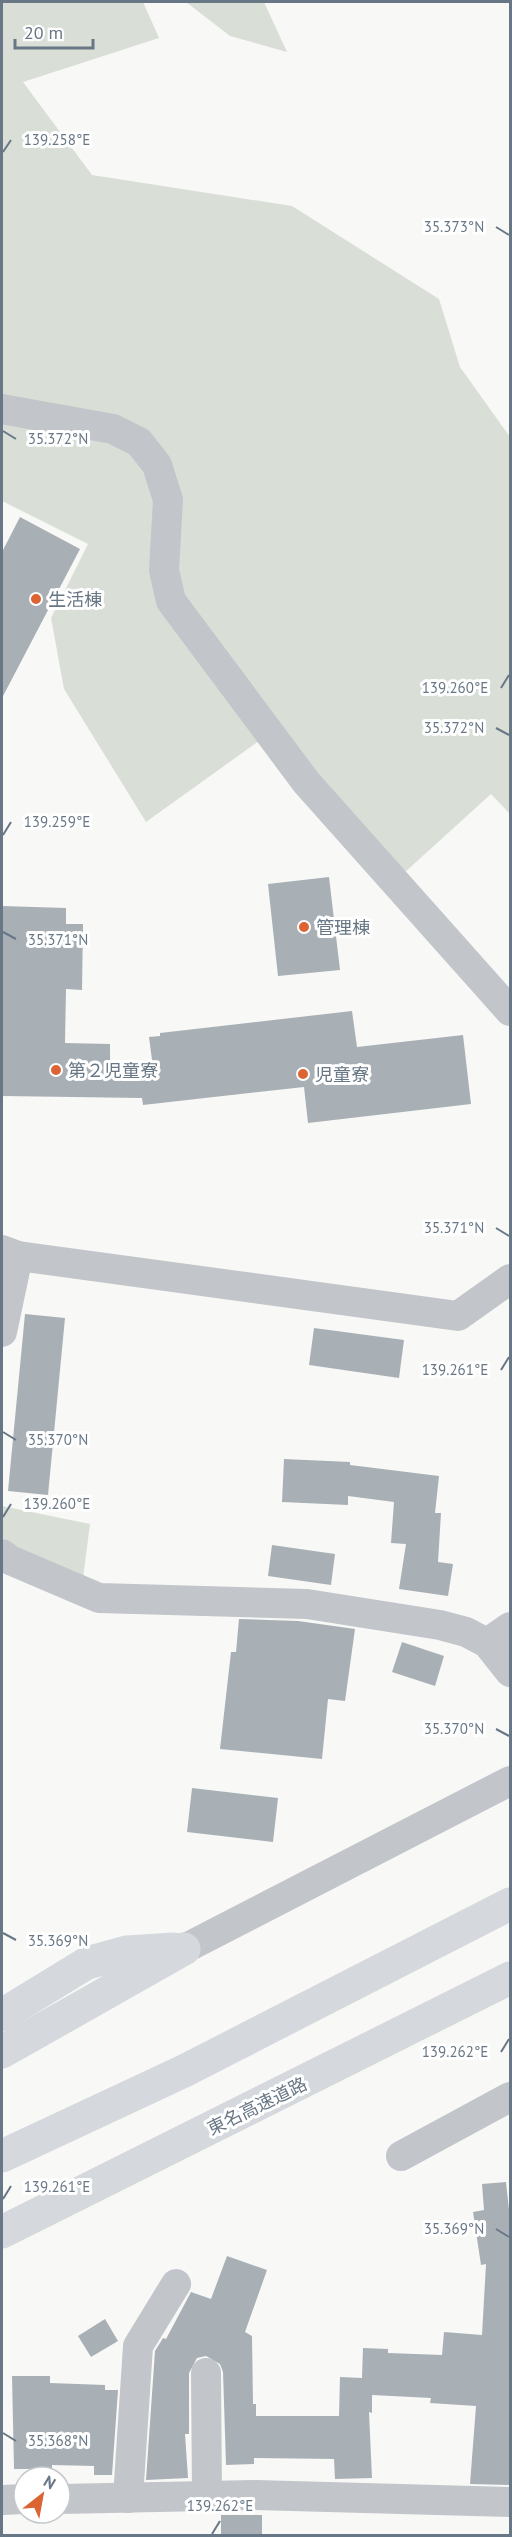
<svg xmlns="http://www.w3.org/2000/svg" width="512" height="2537" font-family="'PT Sans','Noto Sans JP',sans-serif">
	<rect width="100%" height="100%" fill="#f8f8f6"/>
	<g fill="#d9dfd7">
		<polygon points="2,2 143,2 159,38 23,82 92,175 292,206 439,299 460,367 510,437 510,814 491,794 404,873 277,728 146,822 64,689 51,618 88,544 2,501"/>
		<polygon points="186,2 264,2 287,52 230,36"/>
		<polygon points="2,1506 90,1524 83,1578 9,1548 2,1536"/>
	</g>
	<g fill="#a8b0b6">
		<polygon points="20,517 80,549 2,698 2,552"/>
		<polygon points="329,877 340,970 278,976 268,884"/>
		<polygon points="2,906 66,908 66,924 83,924 82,990 66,989 65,1043 110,1044 110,1064 152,1060 149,1037 160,1036 160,1033 352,1011 357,1047 463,1035 471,1104 308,1123 304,1087 143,1105 142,1098 2,1096"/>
		<polygon points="25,1314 65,1318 48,1495 8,1491"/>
		<polygon points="314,1328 404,1340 399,1378 309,1365"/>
		<polygon points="284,1459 350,1462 350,1465 439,1476 435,1513 441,1513 438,1562 453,1564 448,1596 399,1589 406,1544 391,1543 394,1502 348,1496 348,1505 282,1502"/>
		<polygon points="272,1545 335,1554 331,1585 268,1576"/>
		<polygon points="239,1619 298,1621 355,1629 345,1701 328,1699 322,1759 220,1749 231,1652 236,1652"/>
		<polygon points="402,1642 444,1656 435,1686 392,1672"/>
		<polygon points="192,1788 278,1798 273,1842 187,1832"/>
		<polygon points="506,2182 510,2219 510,2485 470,2484 476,2406 430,2403 431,2398 372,2395 372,2413 369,2412 372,2478 335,2479 334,2459 254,2458 254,2464 226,2465 223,2372 220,2364 206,2356 197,2358 189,2373 189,2434 185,2434 188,2478 146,2480 155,2351 163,2338 166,2339 191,2292 211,2299 227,2256 267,2270 245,2332 252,2336 253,2404 256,2404 256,2416 339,2416 340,2377 362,2378 363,2348 388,2349 388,2353 442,2355 444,2332 482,2335 486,2264 481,2265 473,2212 484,2210 482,2184"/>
		<polygon points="105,2319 118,2341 91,2357 78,2336"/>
		<polygon points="12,2376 50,2376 50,2383 105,2385 105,2390 118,2390 112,2475 94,2475 94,2466 52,2465 52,2469 14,2469"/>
		<rect x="221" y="2515" width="41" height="20"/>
	</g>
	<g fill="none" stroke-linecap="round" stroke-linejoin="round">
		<g stroke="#c2c5c9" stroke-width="30">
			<polyline points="2,409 113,429 139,442 157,465 168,500 164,570 171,601 306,782 510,1011"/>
			<polyline points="2,1250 18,1256 458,1316 510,1279"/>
			<polyline points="2,1332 18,1256"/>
			<polyline points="2,1554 10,1560 99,1598 307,1604 440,1625 466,1632 487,1643 510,1672"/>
			<polyline points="487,1643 510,1627"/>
			<polyline points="184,1949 510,1781"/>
			<polyline points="401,2156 510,2097"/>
			<polyline points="206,2373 207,2496"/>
			<polyline points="128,2498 138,2346 176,2284"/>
			<polyline points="60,2499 255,2495 510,2502"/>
			<polyline points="2,2500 24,2499"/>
		</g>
		<g stroke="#d5d9dd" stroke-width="33">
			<polyline points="2,2015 87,1963 127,1952 174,1949"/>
			<polyline points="2,2052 184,1949"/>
		</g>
		<g stroke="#d5d9dd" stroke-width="33">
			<polyline points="2,2156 184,2071 510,1904"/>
			<polyline points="2,2232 510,1978"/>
		</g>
	</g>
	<path fill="none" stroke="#687785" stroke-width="2" d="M3,152L11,140M496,227L509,235M3,431L16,439M501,688L509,675M496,728L509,735M3,835L11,822M3,932L16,939M496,1228L509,1236M501,1370L509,1357M3,1432L16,1440M3,1517L11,1504M496,1729L509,1736M3,1933L16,1940M501,2052L509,2039M3,2199L11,2186M496,2229L509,2237M3,2433L16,2441M212,2534L220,2521"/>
	<g fill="#dc6332" stroke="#fff" stroke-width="2">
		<circle cx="36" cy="599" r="6"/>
		<circle cx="304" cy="927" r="6"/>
		<circle cx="56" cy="1070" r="6"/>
		<circle cx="303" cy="1074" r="6"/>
	</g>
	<g text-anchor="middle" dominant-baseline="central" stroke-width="6" stroke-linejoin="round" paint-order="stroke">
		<g font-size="18" fill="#687785" stroke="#fff" text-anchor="start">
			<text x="48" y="599">生活棟</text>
			<text x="316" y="927">管理棟</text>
			<text x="68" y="1070">第２児童寮</text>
			<text x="315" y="1074">児童寮</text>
		</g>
		<g font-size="18" fill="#687785" stroke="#fff">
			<text transform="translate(257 2106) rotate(-26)">東名高速道路</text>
		</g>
	</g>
	<g font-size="15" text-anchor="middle" fill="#687785" stroke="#fff" stroke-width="6" stroke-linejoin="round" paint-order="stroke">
		<text x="57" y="145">139.258°E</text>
		<text x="454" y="232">35.373°N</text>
		<text x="58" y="444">35.372°N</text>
		<text x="455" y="693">139.260°E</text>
		<text x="454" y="733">35.372°N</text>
		<text x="57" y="827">139.259°E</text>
		<text x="58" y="945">35.371°N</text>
		<text x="454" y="1233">35.371°N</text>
		<text x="455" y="1375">139.261°E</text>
		<text x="58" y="1445">35.370°N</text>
		<text x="57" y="1509">139.260°E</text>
		<text x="454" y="1734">35.370°N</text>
		<text x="58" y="1946">35.369°N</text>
		<text x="455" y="2057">139.262°E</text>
		<text x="57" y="2192">139.261°E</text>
		<text x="454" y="2234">35.369°N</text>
		<text x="58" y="2446">35.368°N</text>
		<text x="220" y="2511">139.262°E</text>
	</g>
	<rect width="512" height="2537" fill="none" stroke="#687785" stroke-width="6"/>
	<g transform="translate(42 2495) rotate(31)"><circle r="28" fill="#ffffff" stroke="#c3c9ce" stroke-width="1.5"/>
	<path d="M0-4.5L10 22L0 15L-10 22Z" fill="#dc6332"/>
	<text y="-9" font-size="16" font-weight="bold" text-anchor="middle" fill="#687785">N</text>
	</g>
	<path d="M15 39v9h78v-9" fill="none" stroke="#687785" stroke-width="3"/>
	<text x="24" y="39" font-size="18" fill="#687785" stroke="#ffffff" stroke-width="4.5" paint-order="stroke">20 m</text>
</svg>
